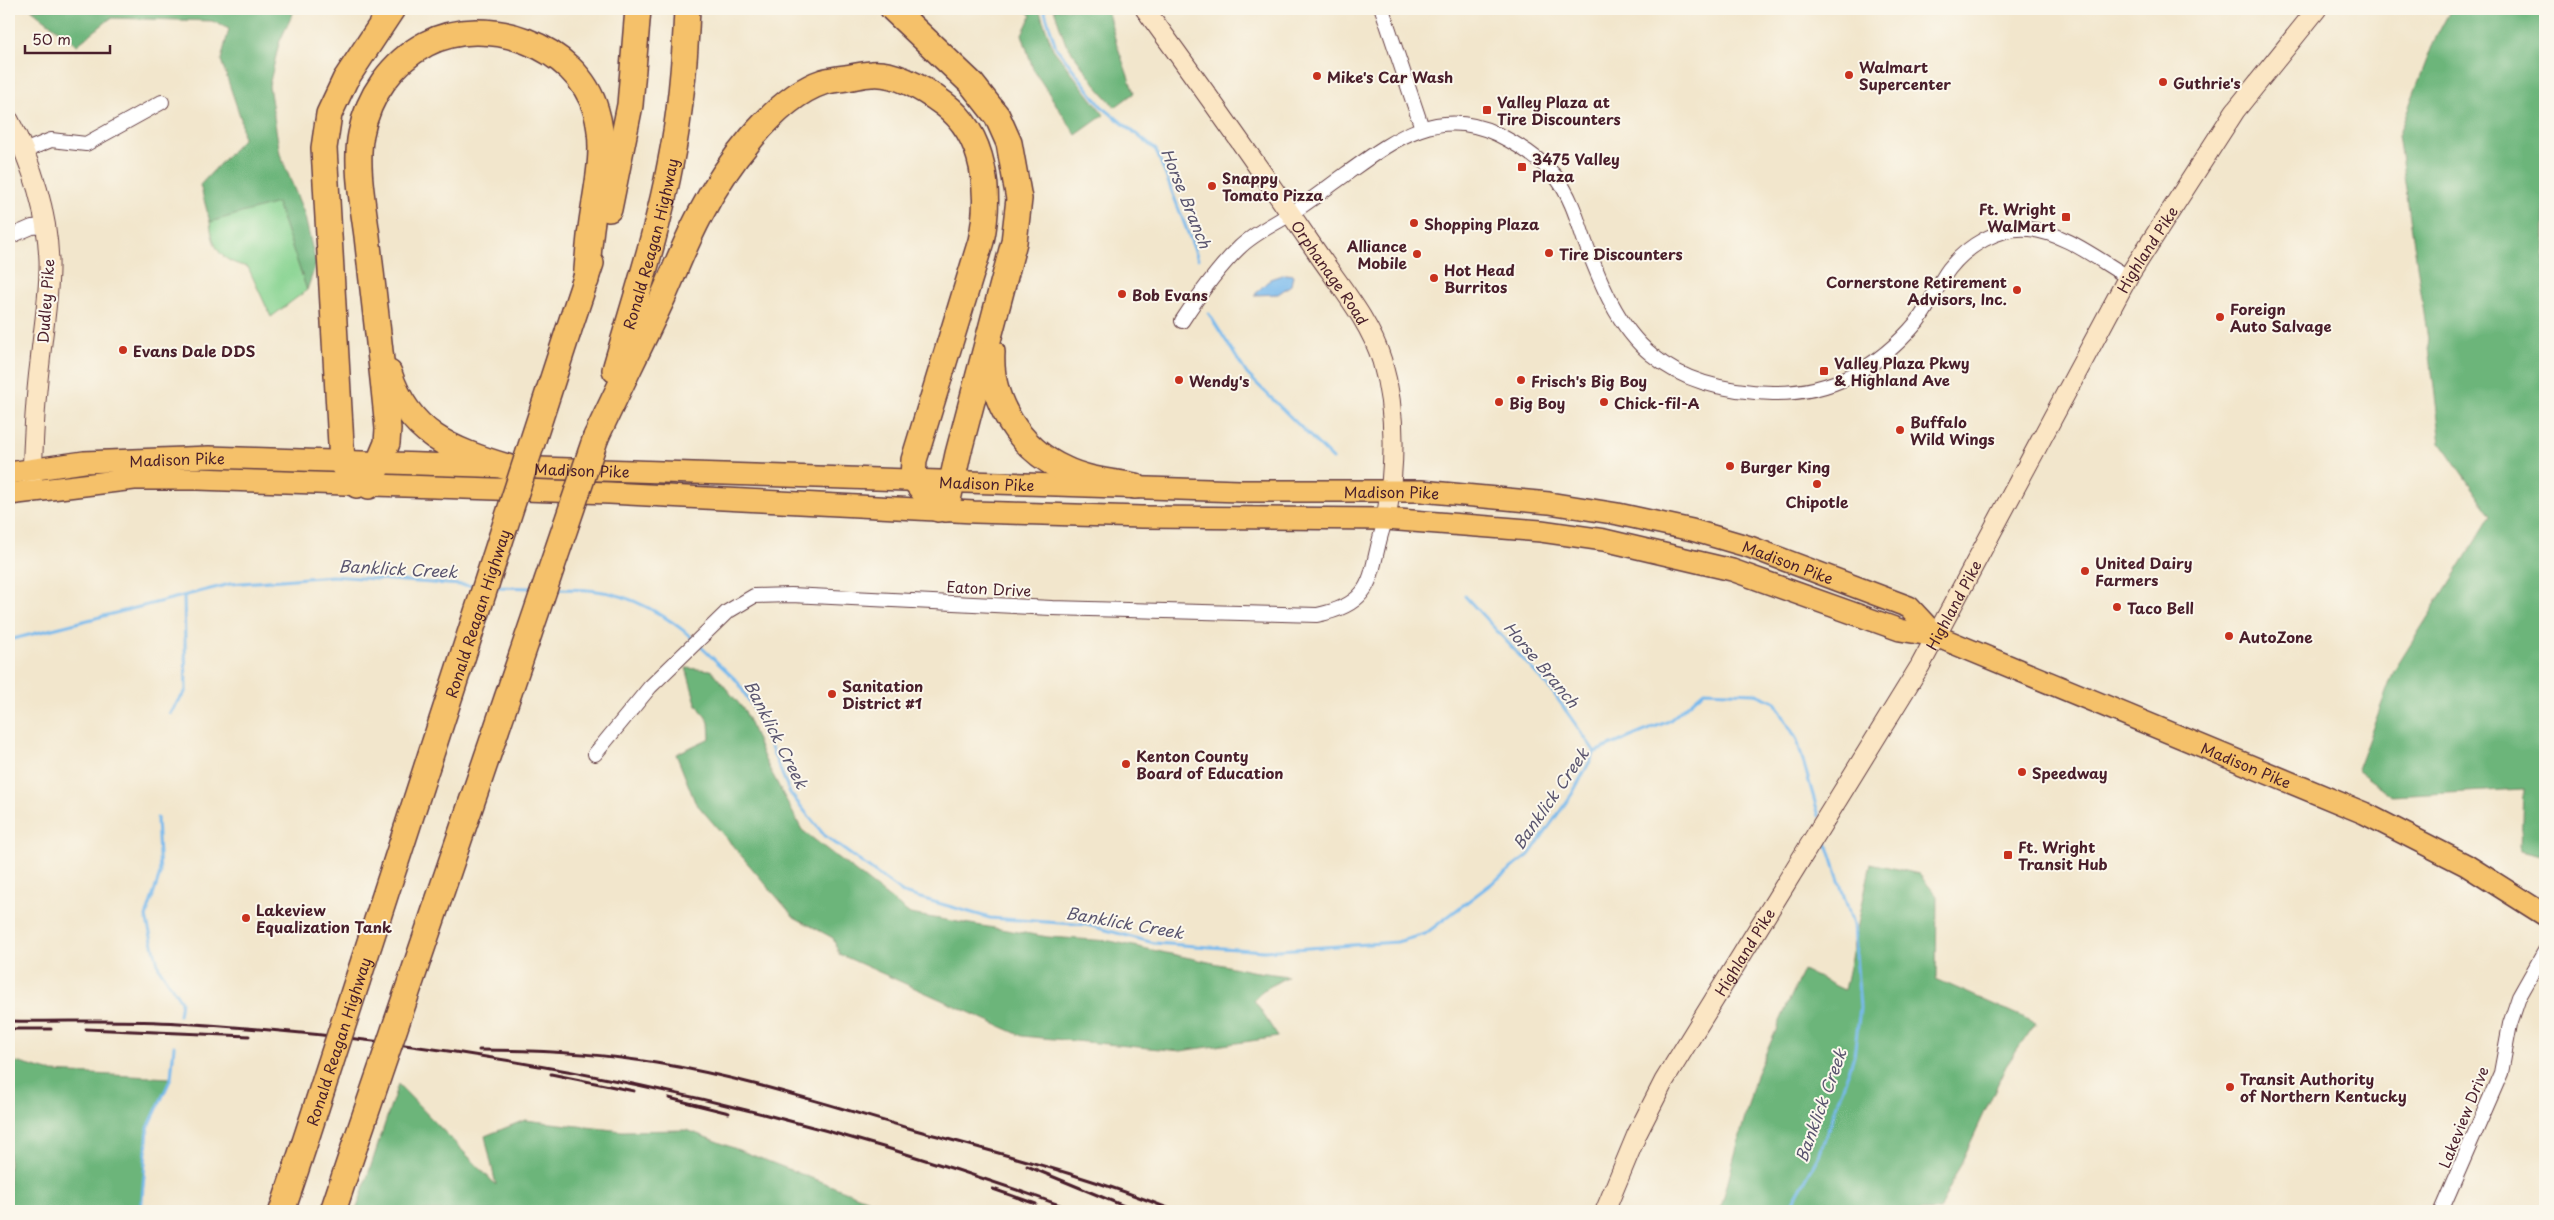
<svg xmlns="http://www.w3.org/2000/svg" width="2554" height="1220" font-family="'Playpen Sans',sans-serif">
	<rect width="100%" height="100%" fill="#fbf7ec"/>
	<filter id="ink" filterUnits="userSpaceOnUse"><feTurbulence type="fractalNoise" baseFrequency=".02" numOctaves="2"/><feDisplacementMap in="SourceGraphic" scale="10" xChannelSelector="R" yChannelSelector="G"/><feConvolveMatrix kernelMatrix="1 2 1 2 8 2 1 2 1" color-interpolation-filters="sRGB"/></filter>
	<filter id="wash" filterUnits="userSpaceOnUse"><feTurbulence type="fractalNoise" baseFrequency=".0096" numOctaves="4" result="noise"/><feDisplacementMap in="SourceGraphic" scale="20" xChannelSelector="R" yChannelSelector="G"/><feGaussianBlur stdDeviation="1.12" result="paint"/><feColorMatrix in="noise" values="0 0 0 0 0 0 0 0 0 0 0 0 0 0 0 0 0 1.4 0 .05"/><feComposite in="paint" operator="in"/></filter>
	<g filter="url(#wash)">
		<rect width="100%" height="100%" fill="#f2e6cc"/>
		<path fill="#86d390" stroke="#68795e" d="M277,202L307,290L271,317L248,267C220,261 213,249 210,222Z"/>
		<g fill="#6cb57a" stroke="#5b6a52">
			<polygon points="31,9 295,9 279,43 269,86 280,154 304,213 316,264 307,290 277,203 210,222 200,185 243,139 241,119 221,60 229,29 212,21 111,18 77,45"/>
			<polygon points="1025,9 1039,9 1053,49 1104,115 1076,135 1033,69 1022,34 1031,16"/>
			<polygon points="1054,9 1107,9 1116,42 1134,93 1115,107 1099,89 1065,42"/>
			<polygon points="2451,9 2545,9 2545,857 2521,851 2523,789 2392,796 2357,770 2394,671 2491,516 2441,443 2428,340 2398,135 2434,41"/>
			<polygon points="686,668 711,670 745,711 765,760 802,830 910,914 1048,937 1110,941 1251,971 1288,976 1262,991 1254,1000 1278,1037 1181,1051 1022,1036 839,954 833,938 794,917 695,802 676,754 710,738 709,722 696,703"/>
			<polygon points="1871,863 1919,874 1937,896 1936,979 2036,1023 2006,1066 1939,1211 1720,1211 1756,1075 1803,970 1844,990"/>
			<polygon points="9,1060 52,1072 171,1078 148,1128 141,1211 9,1211"/>
			<polygon points="398,1084 496,1185 485,1136 525,1120 622,1131 687,1130 897,1211 356,1211"/>
		</g>
		<polygon fill="#78baed" stroke="#616c8c" points="1285,274 1293,275 1291,285 1278,294 1254,295 1270,279"/>
		<g fill="none" stroke-linecap="round" stroke-linejoin="round">
			<g stroke="#78baed" stroke-width="3">
				<polyline points="1044,9 1056,47 1101,106 1156,150 1198,259"/>
				<polyline points="1209,314 1247,374 1333,459"/>
				<polyline points="494,587 536,588"/>
				<path d="M554,589C568,589 583,589 597,591C629,594 670,617 693,639"/>
				<polyline points="1465,596 1552,691 1595,752"/>
				<polyline points="9,640 230,584 332,576 476,586"/>
				<polyline points="699,645 737,681 757,714 790,793 824,835 903,893 990,918 1087,925 1154,943 1264,951 1397,942 1425,934 1529,855 1572,794 1595,752 1669,721 1704,691 1754,693 1775,702 1797,740 1819,816"/>
				<polyline points="170,713 186,691 184,596"/>
				<polyline points="157,818 160,874 146,917 159,968 181,1001 179,1015"/>
				<polyline points="141,1211 148,1128 171,1078 174,1046"/>
				<polyline points="1788,1211 1819,1155 1854,1056 1860,1008 1854,927 1824,834"/>
			</g>
		</g>
	</g>
	<g filter="url(#ink)">
		<g fill="none" stroke-linecap="round" stroke-linejoin="round">
			<defs>
				<g id="street">
					<polyline points="1382,9 1422,128"/>
					<polyline points="24,151 51,140 86,144 162,102"/>
					<polyline points="9,237 32,227 46,226"/>
					<path d="M1182,321C1199,295 1217,269 1239,248C1254,233 1273,225 1290,214C1309,202 1327,188 1346,174C1392,141 1437,105 1497,134C1519,145 1540,158 1556,177C1570,195 1577,218 1584,239C1599,279 1617,327 1652,355C1685,383 1731,392 1773,393C1832,394 1880,366 1917,322C1930,306 1937,285 1949,269C1967,246 1999,226 2029,229C2065,233 2097,259 2128,277"/>
					<path d="M595,754L650,687L727,612L754,596L791,595L1052,608L1317,615C1382,602 1367,569 1386,519"/>
					<polyline points="2441,1211 2501,1073 2510,1024 2519,997 2545,951"/>
				</g>
				<g id="secondary">
					<path id="s1" d="M1145,9C1203,88 1260,169 1316,251C1339,285 1370,321 1382,361C1397,412 1395,468 1386,519"/>
					<path d="M9,120C32,163 47,210 49,260C50,294 43,328 40,362C35,402 33,443 32,483"/>
					<path id="s2" d="M1605,1211L1637,1134L1664,1081L1920,666L2128,277L2235,111L2317,9"/>
				</g>
				<g id="primary">
					<path id="s3" d="M9,473L84,462L209,457L1240,491H1421L1549,503L1618,514L1692,530L1750,547L1909,607L1936,636"/>
					<path id="s4" d="M9,494L134,479H198L609,493L974,512L1142,517L1386,519L1541,531L1604,540L1732,570L1900,630L1936,636L2364,813L2466,865L2545,915"/>
				</g>
				<g id="highway">
					<polyline points="893,9 971,83 997,116 1009,143 1019,199 1014,242 958,454 946,509"/>
					<polyline points="609,209 630,105 638,9"/>
					<polyline points="568,332 591,263"/>
					<path d="M992,352C989,401 1020,449 1064,469C1086,480 1112,482 1135,486"/>
					<path id="s5" d="M615,370C635,300 658,231 671,160C681,110 685,60 687,9"/>
					<path d="M389,373C409,434 451,450 507,467"/>
					<path d="M596,437C618,390 641,344 663,297C675,270 686,241 700,215C723,170 774,98 823,82C830,80 838,79 846,78C854,77 863,74 872,74C896,72 925,90 944,104C986,135 991,194 981,241L914,460L913,478L938,509"/>
					<polyline points="357,485 342,462 324,148 329,114 345,80 392,9"/>
					<path d="M369,486L387,443L388,429C382,364 374,300 367,236C363,205 355,164 361,134C368,96 392,62 426,44C486,13 577,45 596,111C607,148 597,185 592,221C589,240 588,260 586,280"/>
					<polyline points="282,1211 304,1145"/>
					<polyline points="333,1211 355,1145"/>
				</g>
			</defs>
			<use href="#street" stroke="#633d43" stroke-width="16"/>
			<use href="#secondary" stroke="#633d43" stroke-width="21"/>
			<use href="#primary" stroke="#633d43" stroke-width="24"/>
			<use href="#highway" stroke="#633d43" stroke-width="28"/>
			<use href="#street" stroke="#fff" stroke-width="14"/>
			<use href="#secondary" stroke="#fbe6c4" stroke-width="19"/>
			<use href="#primary" stroke="#f5c16b" stroke-width="21"/>
			<use href="#highway" stroke="#f5c16b" stroke-width="25"/>
			<g stroke="#4a1f2b" stroke-width="3">
				<path d="M9,1021C65,1022 122,1019 179,1023C486,1042 788,1105 1076,1211"/>
				<polyline points="9,1029 51,1029"/>
				<polyline points="86,1029 249,1036"/>
				<path d="M479,1050C539,1050 597,1053 656,1063C743,1077 828,1105 912,1129C1001,1154 1090,1176 1175,1211"/>
				<polyline points="551,1074 634,1091"/>
				<polyline points="669,1098 729,1113"/>
				<polyline points="1027,1166 1136,1211"/>
				<polyline points="993,1189 1036,1204"/>
			</g>
			<defs>
				<g id="highway-bridge">
					<path id="s6" d="M304,1145L568,332"/>
					<polyline points="355,1145 596,437"/>
				</g>
			</defs>
			<use href="#highway-bridge" stroke="#633d43" stroke-width="28" stroke-linecap="butt"/>
			<use href="#highway-bridge" stroke="#f5c16b" stroke-width="25"/>
		</g>
	</g>
	<g fill="#c8321e" stroke="#fbf7ec" stroke-width="2">
		<circle cx="1849" cy="75" r="5"/>
		<circle cx="1317" cy="76" r="5"/>
		<circle cx="2163" cy="82" r="5"/>
		<rect x="1482" y="105" width="10" height="10" rx="2.5"/>
		<rect x="1517" y="162" width="10" height="10" rx="2.5"/>
		<circle cx="1212" cy="186" r="5"/>
		<rect x="2061" y="212" width="10" height="10" rx="2.5"/>
		<circle cx="1414" cy="223" r="5"/>
		<circle cx="1549" cy="253" r="5"/>
		<circle cx="1417" cy="254" r="5"/>
		<circle cx="1434" cy="278" r="5"/>
		<circle cx="2017" cy="290" r="5"/>
		<circle cx="1122" cy="294" r="5"/>
		<circle cx="2220" cy="317" r="5"/>
		<circle cx="123" cy="350" r="5"/>
		<rect x="1819" y="366" width="10" height="10" rx="2.5"/>
		<circle cx="1179" cy="380" r="5"/>
		<circle cx="1521" cy="380" r="5"/>
		<circle cx="1499" cy="402" r="5"/>
		<circle cx="1604" cy="402" r="5"/>
		<circle cx="1900" cy="430" r="5"/>
		<circle cx="1730" cy="466" r="5"/>
		<circle cx="1817" cy="484" r="5"/>
		<circle cx="2085" cy="571" r="5"/>
		<circle cx="2117" cy="607" r="5"/>
		<circle cx="2229" cy="636" r="5"/>
		<circle cx="832" cy="694" r="5"/>
		<circle cx="1126" cy="764" r="5"/>
		<circle cx="2022" cy="772" r="5"/>
		<rect x="2003" y="850" width="10" height="10" rx="2.5"/>
		<circle cx="246" cy="918" r="5"/>
		<circle cx="2230" cy="1087" r="5"/>
	</g>
	<g text-anchor="middle" dominant-baseline="central" stroke-width="4" stroke-linejoin="round" paint-order="stroke">
		<g font-size="15" font-weight="bold" fill="#4a1f2b" stroke="#fbf7ec" text-anchor="start">
			<text x="1859" y="66">Walmart<tspan x="1859" dy="17">Supercenter</tspan></text>
			<text x="1327" y="76">Mike's Car Wash</text>
			<text x="2173" y="82">Guthrie's</text>
			<text x="1497" y="101">Valley Plaza at<tspan x="1497" dy="17">Tire Discounters</tspan></text>
			<text x="1532" y="158">3475 Valley<tspan x="1532" dy="17">Plaza</tspan></text>
			<text x="1222" y="177">Snappy<tspan x="1222" dy="17">Tomato Pizza</tspan></text>
			<text x="2056" y="208" text-anchor="end">Ft. Wright<tspan x="2056" dy="17">WalMart</tspan></text>
			<text x="1424" y="223">Shopping Plaza</text>
			<text x="1407" y="245" text-anchor="end">Alliance<tspan x="1407" dy="17">Mobile</tspan></text>
			<text x="1559" y="253">Tire Discounters</text>
			<text x="1444" y="269">Hot Head<tspan x="1444" dy="17">Burritos</tspan></text>
			<text x="2007" y="281" text-anchor="end">Cornerstone Retirement<tspan x="2007" dy="17">Advisors, Inc.</tspan></text>
			<text x="1132" y="294">Bob Evans</text>
			<text x="2230" y="308">Foreign<tspan x="2230" dy="17">Auto Salvage</tspan></text>
			<text x="133" y="350">Evans Dale DDS</text>
			<text x="1834" y="362">Valley Plaza Pkwy<tspan x="1834" dy="17">&amp; Highland Ave</tspan></text>
			<text x="1189" y="380">Wendy's</text>
			<text x="1531" y="380">Frisch's Big Boy</text>
			<text x="1509" y="402">Big Boy</text>
			<text x="1614" y="402">Chick-fil-A</text>
			<text x="1910" y="421">Buffalo<tspan x="1910" dy="17">Wild Wings</tspan></text>
			<text x="1740" y="466">Burger King</text>
			<text x="1817" y="501" text-anchor="middle">Chipotle</text>
			<text x="2095" y="562">United Dairy<tspan x="2095" dy="17">Farmers</tspan></text>
			<text x="2127" y="607">Taco Bell</text>
			<text x="2239" y="636">AutoZone</text>
			<text x="842" y="685">Sanitation<tspan x="842" dy="17">District #1</tspan></text>
			<text x="1136" y="755">Kenton County<tspan x="1136" dy="17">Board of Education</tspan></text>
			<text x="2032" y="772">Speedway</text>
			<text x="2018" y="846">Ft. Wright<tspan x="2018" dy="17">Transit Hub</tspan></text>
			<text x="256" y="909">Lakeview<tspan x="256" dy="17">Equalization Tank</tspan></text>
			<text x="2240" y="1078">Transit Authority<tspan x="2240" dy="17">of Northern Kentucky</tspan></text>
		</g>
		<g font-size="15" fill="#4a1f2b" stroke="#fbf7ec">
			<text stroke="none"><textPath href="#s5" startOffset="131">Ronald Reagan Highway</textPath></text>
			<text stroke="none"><textPath href="#s2" startOffset="1105">Highland Pike</textPath></text>
			<text stroke="none"><textPath href="#s1" startOffset="322">Orphanage Road</textPath></text>
			<text transform="translate(45 301) rotate(-86)">Dudley Pike</text>
			<text stroke="none"><textPath href="#s3" startOffset="169">Madison Pike</textPath></text>
			<text stroke="none"><textPath href="#s3" startOffset="574">Madison Pike</textPath></text>
			<text stroke="none"><textPath href="#s3" startOffset="979">Madison Pike</textPath></text>
			<text stroke="none"><textPath href="#s3" startOffset="1384">Madison Pike</textPath></text>
			<text stroke="none"><textPath href="#s3" startOffset="1789">Madison Pike</textPath></text>
			<text transform="translate(989 588) rotate(3)">Eaton Drive</text>
			<text stroke="none"><textPath href="#s2" startOffset="700">Highland Pike</textPath></text>
			<text stroke="none"><textPath href="#s6" startOffset="559">Ronald Reagan Highway</textPath></text>
			<text stroke="none"><textPath href="#s4" startOffset="2280">Madison Pike</textPath></text>
			<text stroke="none"><textPath href="#s2" startOffset="295">Highland Pike</textPath></text>
			<text stroke="none"><textPath href="#s6" startOffset="109">Ronald Reagan Highway</textPath></text>
			<text transform="translate(2463 1117) rotate(-68)">Lakeview Drive</text>
		</g>
		<g font-size="16" font-style="italic" fill="#5a556f" stroke="#fbf7ec">
			<text transform="translate(1187 198) rotate(68)">Horse Branch</text>
			<text transform="translate(398 568) rotate(3)">Banklick Creek</text>
			<text transform="translate(1542 664) rotate(50)">Horse Branch</text>
			<text transform="translate(777 734) rotate(63)">Banklick Creek</text>
			<text transform="translate(1550 798) rotate(-55)">Banklick Creek</text>
			<text transform="translate(1125 922) rotate(10)">Banklick Creek</text>
			<text transform="translate(1820 1105) rotate(-70)">Banklick Creek</text>
		</g>
	</g>
	<rect width="2554" height="1220" fill="none" stroke="#fbf7ec" stroke-width="30"/>
	<path d="M25 45v8h85v-8" fill="none" stroke="#4a1f2b" stroke-width="2.5"/>
	<text x="32" y="45" font-size="15" fill="#4a1f2b" stroke="#fbf7ec" stroke-width="4" paint-order="stroke">50 m</text>
</svg>
